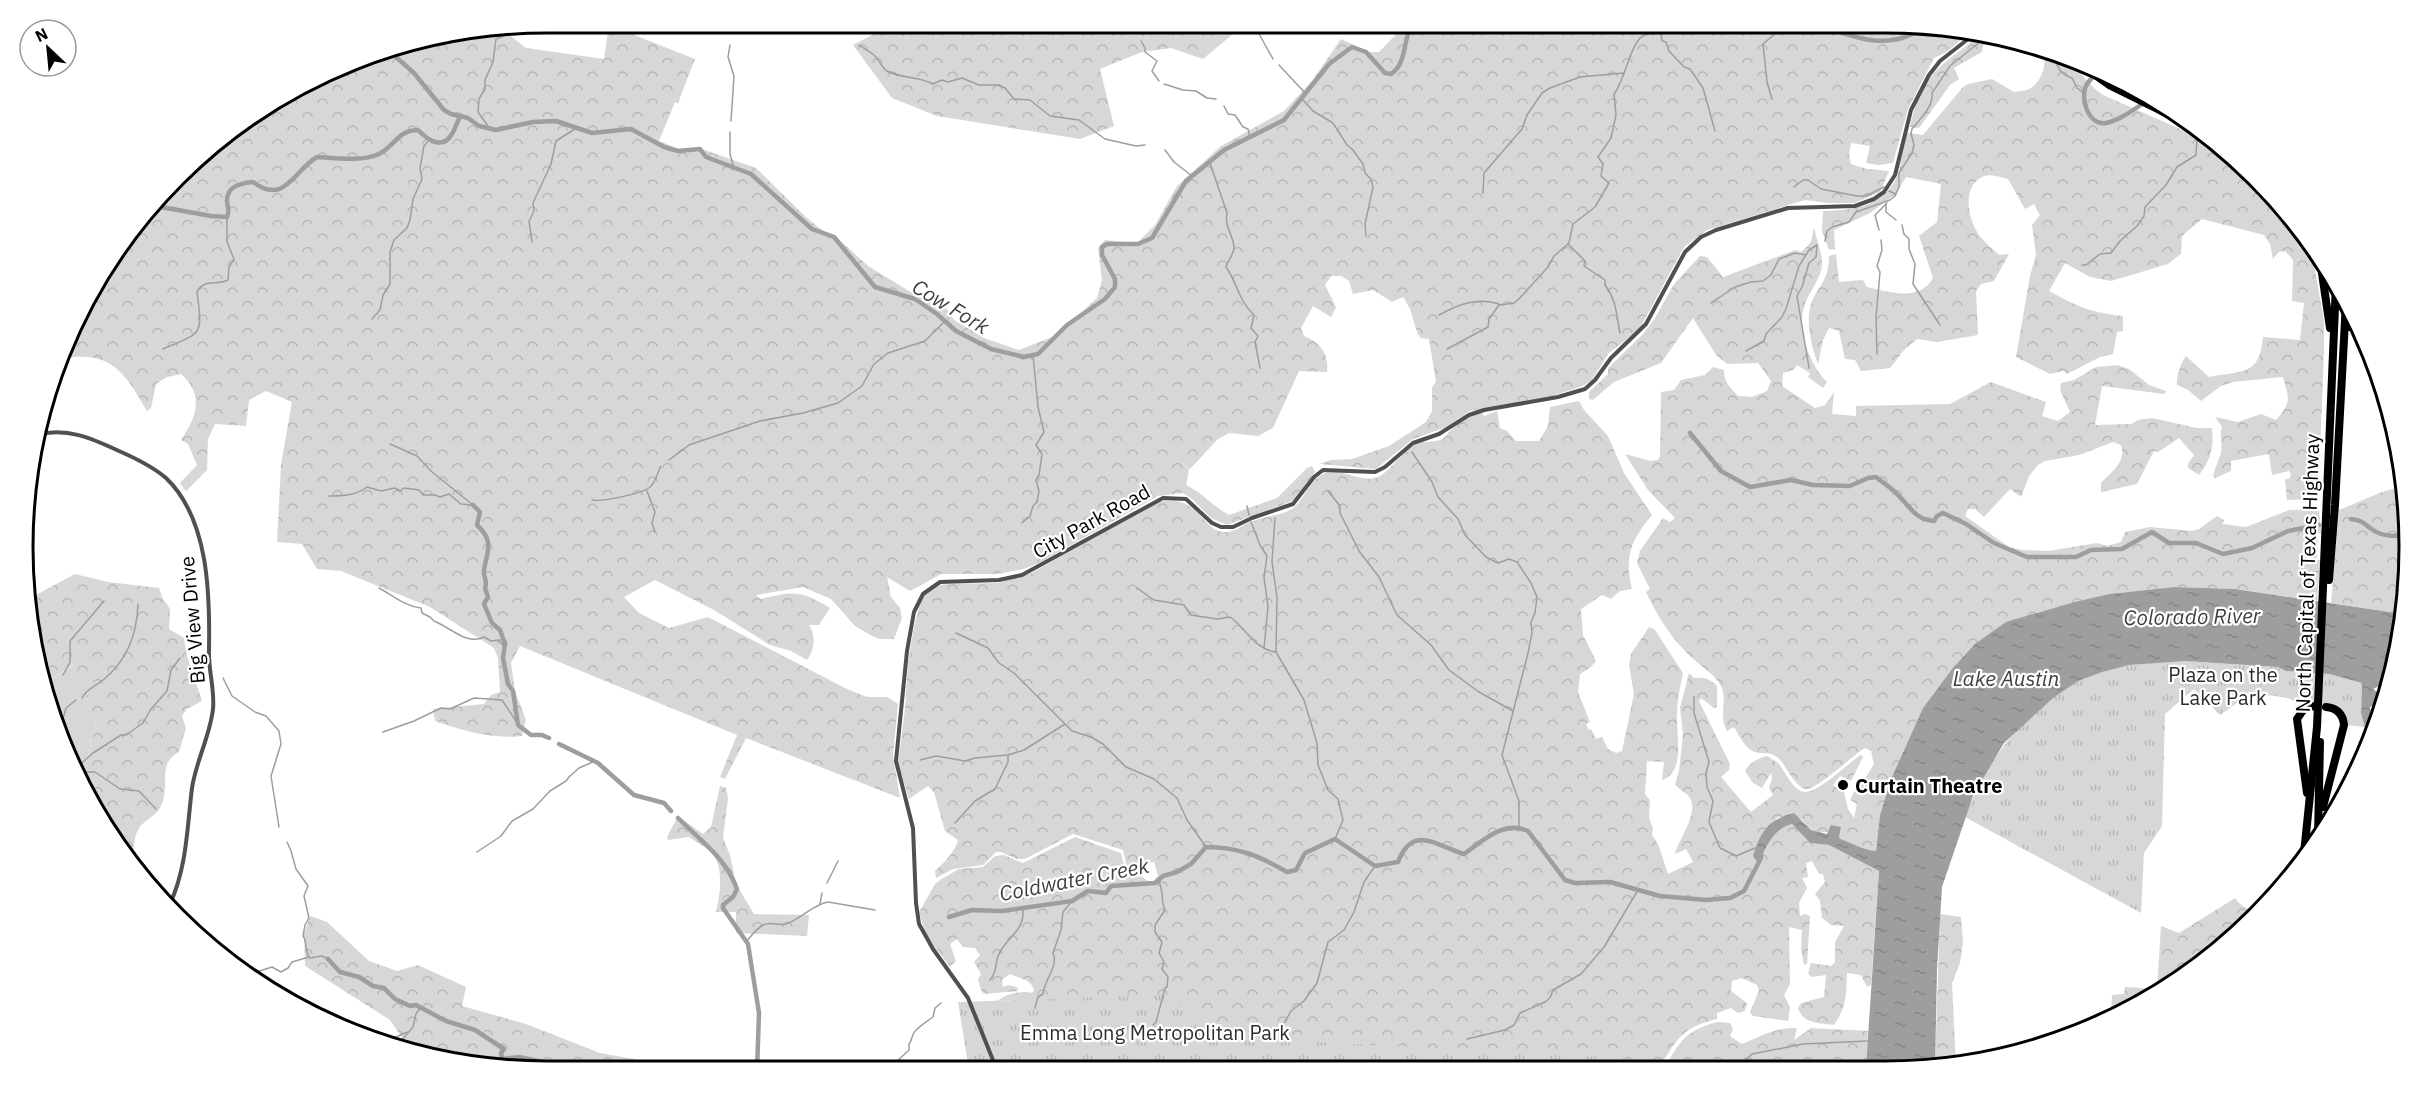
<svg xmlns="http://www.w3.org/2000/svg" width="2432" height="1094" font-family="'IBM Plex Sans',sans-serif">
	<defs>
		<pattern id="forest-crowns" width="20" height="18" patternUnits="userSpaceOnUse" patternTransform="scale(1.5)"><rect width="20" height="18" fill="#d7d7d7"/><path d="M2 6a3 3 0 1 1 6 0M12 15a3 3 0 1 1 6 0" fill="none" stroke="#b7b7b7"/></pattern>
		<pattern id="park-tufts" width="24" height="20" patternUnits="userSpaceOnUse" patternTransform="scale(1.5)"><rect width="24" height="20" fill="#d7d7d7"/><path d="M3 7l-1-3M5 7V3M7 7l1-3M15 17l-1-3M17 17v-4M19 17l1-3" fill="none" stroke="#b7b7b7"/></pattern>
		<pattern id="water-ripples" width="26" height="14" patternUnits="userSpaceOnUse" patternTransform="scale(1.5)"><rect width="26" height="14" fill="#9e9e9e"/><path d="M2 4q2-2 4 0t4 0M15 11q2-2 4 0t4 0" fill="none" stroke="#868686"/></pattern>
	</defs>
	<rect width="100%" height="100%" fill="#fff"/>
	<polygon fill="#d7d7d7" points="74,665 94,679 94,684 86,696 96,724 81,783 50,716 43,684"/>
	<g fill="url(#forest-crowns)">
		<polygon points="895,23 1246,23 1203,59 1171,48 1142,52 1100,69 1114,126 1080,139 937,116 892,98 853,45"/>
		<path d="M1407,23H1522L1527,28L1536,30L1549,23H1757L1769,29L1776,23H1824L1841,33L1856,23H1866V27L1872,29L1880,25L1879,23H1885L1971,31L1948,51L1934,58L1908,109L1893,163L1879,165L1866,163L1870,146L1851,143L1849,155L1851,164L1867,169L1889,171L1880,192L1855,203H1828L1805,200L1707,230L1684,247L1639,330L1609,353L1591,381L1580,387L1549,397L1470,411L1444,428L1413,439L1376,469L1319,464L1330,460L1352,459L1389,446L1426,422L1432,411V387L1436,382L1429,339L1420,338C1412,322 1414,312 1403,297L1392,302L1373,290L1353,294L1349,281L1341,276H1331L1325,285L1336,307L1331,317L1313,306L1301,328L1304,336C1321,343 1329,354 1327,372L1299,371L1273,428L1258,436L1229,433L1218,439L1190,469L1174,458L1189,469L1186,485C1203,493 1212,506 1229,515L1277,498L1307,468L1312,466L1315,472L1297,497L1290,502L1227,525L1211,518L1192,499L1183,493L1158,496L1039,563L1023,569L998,574H941L910,591L887,577L891,597L900,608L902,618L894,639H880L872,636L855,626L831,599L803,587L756,595L760,599C793,592 799,589 830,608L819,625H809C816,636 815,649 807,660L791,651L770,645L714,610L655,580L624,597L639,613L669,628L708,617L847,689L867,697H887L898,704L893,755L900,798L746,738L725,779L720,777L737,735L520,646L511,663L515,691L526,720L522,736C491,739 464,731 435,721L433,709L484,704L491,695L500,692L498,658L494,648L430,607L341,571L317,569L302,544L277,542L281,464L292,402L266,391L249,400L246,426L215,424L208,439L207,470L186,491L180,483L197,465L188,444L181,440C196,418 205,395 181,374L167,377L156,384L151,408L147,411C125,373 112,351 65,358L93,285L201,152L285,93L378,50L503,30L526,48L604,59L609,25L695,59L678,103L675,102L659,141L679,149L699,148L756,168L807,218L822,230L834,235L868,266L919,297L947,309L954,320L984,338L1019,350L1055,336L1097,298L1102,280L1098,248L1105,240L1137,243L1155,225L1177,186L1221,146L1284,111L1311,82L1341,39L1369,52H1379Z"/>
		<path d="M1981,32L2038,48L2033,52L2020,43L2018,45L2002,39L1995,42H1988L1983,46L1982,52L1954,68L1959,79L1950,85L1919,128L1910,127C1914,105 1924,80 1942,65C1955,53 1969,46 1981,32Z"/>
		<path d="M2050,51L2055,53L2065,65L2081,74L2095,89L2103,95L2221,147L2256,176L2259,191L2265,187L2309,241L2317,281L2324,321V352L2318,499L2287,500L2285,480L2290,478L2291,474L2289,471L2272,475L2269,454L2231,461V471L2215,478L2213,476C2215,468 2219,460 2221,452C2223,444 2219,435 2222,427L2215,417L2238,422L2261,414L2276,420C2292,402 2289,399 2283,377L2233,382L2221,386L2201,401L2188,390L2177,385C2176,376 2181,363 2186,356L2209,377C2243,370 2259,377 2263,337L2300,340L2304,303L2292,301L2293,260L2285,251L2279,252L2273,259L2270,244L2264,235L2202,219L2182,236L2181,254L2168,264L2111,281L2090,277L2065,263L2049,291C2076,306 2092,313 2123,316V331L2117,332L2113,354L2100,357L2067,374L2064,371L2050,374L2016,357L2030,276L2036,255L2032,225L2040,215L2034,204L2025,209L2008,179C2000,177 1989,172 1980,178C1963,189 1968,216 1976,230C1981,240 1992,248 1999,255L2009,254L1994,281L1981,284L1976,291L1978,335L1937,342L1917,339L1904,350L1890,368L1861,371L1855,360L1845,359L1839,331L1829,328L1823,340L1818,364C1812,349 1806,324 1810,308C1815,287 1829,284 1829,256L1836,254L1839,282L1863,280L1867,287C1889,292 1920,302 1933,278L1919,236L1937,222L1941,184L1906,177L1896,194L1870,213L1834,230L1835,249L1829,250L1822,231L1823,211C1855,210 1889,206 1899,170C1902,158 1902,144 1908,133L1923,135L1963,87L1968,84L1992,79L2014,92C2018,91 2025,91 2029,89C2039,84 2046,69 2044,59Z"/>
		<path d="M1814,227C1816,239 1822,252 1822,263C1822,277 1811,289 1806,301C1795,327 1809,364 1827,382L1823,388L1808,377L1810,373L1797,365L1793,370L1783,373L1782,386L1815,408L1825,405L1834,392L1832,414L1856,416V406L1950,404L1991,382L2046,402L2042,416L2058,421L2070,412L2060,390L2061,383L2074,380L2096,367L2118,365L2129,369L2149,385L2166,391L2164,394L2102,386L2095,425L2131,424L2138,420L2152,418L2197,428H2212C2214,446 2211,460 2199,475L2188,468V464L2194,455L2179,438L2158,452L2154,451L2137,484L2101,492V483C2111,472 2127,462 2121,445L2113,442L2079,455L2045,461L2038,465L2029,476L2021,497L2010,489L1984,517L1975,509H1968L1965,516L2009,547L2022,550L2049,551L2097,543L2107,546L2121,542L2125,532L2150,527L2191,531L2199,529L2217,516L2224,520L2222,524L2246,527L2289,510L2319,509L2321,533H2318L2317,560H2320L2317,601L2235,589L2174,587L2109,594L2042,612L1952,669L1923,708L1891,779L1880,815L1876,851C1867,851 1848,842 1839,838L1841,827C1826,835 1811,835 1802,819L1778,817L1766,831L1765,851C1770,839 1779,827 1792,824L1810,843L1829,845L1879,871L1871,985L1867,987L1861,975L1847,973C1846,995 1847,1006 1834,1025C1819,1023 1803,1024 1798,1008L1801,1003L1824,997L1826,975L1812,977L1808,974L1811,963L1831,966L1835,962V942L1844,926L1831,925L1822,918L1820,901L1815,894L1825,882L1823,874H1819L1812,861L1806,863L1808,877L1802,878L1807,888L1799,903L1800,916L1805,914L1810,916L1807,964L1804,965L1801,949L1802,930L1789,927L1790,984L1784,995L1790,1007L1788,1021L1753,1016L1750,1012L1759,991L1757,985L1742,978L1732,981L1731,991L1747,1003L1745,1011L1738,1013L1731,1008L1717,1013V1019C1681,1028 1678,1038 1659,1068H1641L1637,1059L1636,1068L969,1070L1014,1000L998,1001C1004,994 1023,990 1031,993L1034,991C1032,979 1020,979 1010,974L1002,980L1003,987L1008,985L1017,987L1018,991L984,994L981,990L978,979L981,974L974,962L980,955L975,948L963,947L957,939L950,944L956,961L950,967L926,935L919,912L935,884L940,880L959,869L983,867L995,856L1004,855L1023,863L1075,837L1121,853L1125,868L1132,870L1151,883L1158,876L1154,862L1129,867L1126,864L1123,850L1073,834L1025,859H1017L1001,852H996L983,865L953,869L936,878L935,871C944,863 955,852 958,840L945,831L934,792L928,786L909,799L898,764L905,709L908,662L914,627L921,600L925,595L936,586L948,584L998,583L1030,574L1157,502C1203,491 1202,540 1232,531C1239,529 1245,523 1253,521C1265,516 1281,516 1292,509C1305,500 1310,477 1326,473C1344,468 1363,485 1380,476C1393,468 1401,453 1414,445C1422,440 1432,443 1440,440C1446,438 1446,434 1450,431C1458,422 1470,416 1482,413L1484,416L1497,411L1500,428L1507,431L1516,441H1539L1548,426L1550,407L1579,401L1584,410L1608,436L1624,473L1652,515C1631,540 1624,556 1632,589L1620,591L1611,599L1602,595L1581,609L1583,635L1596,661L1590,668L1580,674L1578,692L1590,722L1586,724L1589,730L1591,729L1596,739L1602,737L1608,749L1616,753L1622,751L1634,694L1629,665L1631,654L1649,627L1655,630L1683,673C1680,687 1677,701 1677,715C1676,735 1686,772 1662,780L1664,762L1647,761L1645,794L1650,800L1649,818L1653,829L1652,835L1658,844L1668,874L1693,862L1686,849L1675,854C1678,840 1699,814 1690,798C1687,793 1679,789 1675,785L1679,771L1683,734L1680,708L1689,673L1694,678C1705,677 1708,678 1717,686V707L1714,708L1701,698L1699,701L1730,764L1729,770L1721,777L1751,812L1773,795L1769,788L1772,778L1771,773L1762,788L1753,783L1745,771C1748,763 1759,758 1767,756C1771,759 1776,761 1779,764C1786,773 1789,783 1799,790C1812,801 1847,763 1861,755L1863,757L1851,781L1840,776L1833,785L1844,792L1848,809L1854,818L1857,804L1850,800L1857,786L1862,783L1874,764L1871,751L1865,748C1852,756 1819,787 1808,789C1803,789 1803,789 1800,786C1789,777 1785,763 1777,757C1769,751 1763,755 1755,752C1745,749 1739,735 1734,727L1727,731C1718,716 1728,700 1721,686C1716,675 1699,665 1691,657C1671,638 1658,617 1646,592L1650,589L1637,563L1640,551L1663,518L1670,522L1675,518L1648,490L1625,454L1651,461L1658,460L1660,456L1661,392L1674,390L1681,380L1705,375L1713,367L1724,370C1723,381 1731,389 1738,396L1752,397L1767,391L1771,381L1758,363L1727,364L1716,355L1693,318L1661,363L1614,382L1593,400L1589,399V392L1608,374V368L1643,334L1655,318L1674,284L1700,256L1707,257L1723,277L1795,250L1802,252L1811,242Z"/>
		<polygon points="2403,486 2409,547 2403,614 2331,603 2339,510 2382,492"/>
		<path d="M75,574L108,582L159,588L162,597L170,609L169,629L184,638C186,659 196,680 202,701L187,709L182,716L186,728L179,752C156,764 171,786 161,806C157,816 143,820 138,830C134,837 134,849 132,857L93,809L81,783L96,724L86,696L94,684L93,679L81,677L73,665L43,684L27,616L28,596H34Z"/>
		<path d="M720,786L726,788L728,798L723,838L730,855L736,884L754,914L809,915L807,936L736,933V912H716C720,895 724,869 713,854C710,850 695,841 689,837L668,840L667,837L678,816L703,834L711,827Z"/>
		<path d="M2235,898C2241,906 2247,911 2258,909L2205,963L2111,1017L2112,995L2124,994L2125,987L2157,989L2161,926L2179,933Z"/>
		<polygon points="1940,914 1961,917 1963,942 1960,963 1952,983 1956,1066 1954,1067 1935,1067"/>
		<polygon points="310,916 327,922 369,961 397,971 418,965 466,987 462,1006 526,1024 600,1053 634,1059 648,1071 547,1071 444,1061 411,1051 390,1020 305,966 304,934"/>
		<path d="M1717,1022L1730,1023L1733,1029L1730,1036L1742,1044C1761,1036 1776,1027 1797,1028L1794,1040L1811,1028L1868,1031L1866,1067L1664,1068C1682,1040 1683,1032 1717,1022Z"/>
	</g>
	<g fill="url(#park-tufts)">
		<path d="M2185,661L2278,667L2286,671L2329,674L2362,683L2361,713L2365,727L2346,725C2349,699 2319,706 2303,705C2299,704 2295,701 2290,699C2281,696 2263,694 2253,696C2241,699 2230,708 2220,715L2194,689L2165,714L2162,826L2144,853L2141,913L1965,817C1986,762 2024,710 2077,681C2110,663 2150,663 2185,661Z"/>
		<polygon points="1168,995 1200,1019 1280,1040 1637,1059 1636,1068 969,1070 958,1002"/>
	</g>
	<path fill="url(#water-ripples)" d="M2174,587L2235,589L2403,614L2399,649L2387,689L2379,686L2373,689L2383,696L2384,700L2370,707L2371,716L2377,723L2370,746L2361,713L2362,683L2329,674L2286,671L2278,667L2185,661L2129,665L2102,672L2078,681L2053,698L2004,743L1973,796L1942,887L1937,969L1935,1067H1866L1879,871L1829,845L1810,843L1792,824C1774,828 1766,848 1758,863L1753,856C1760,832 1769,819 1794,813L1811,830L1827,834L1831,825L1841,827L1839,838C1848,842 1867,851 1876,851L1880,815L1891,779L1923,708L1952,669L1975,644L2006,622L2071,603L2109,594Z"/>
	<g fill="none" stroke-linecap="round" stroke-linejoin="round">
		<g stroke="#9e9e9e" stroke-width="1.5">
			<polyline points="1253,23 1273,59"/>
			<polyline points="1661,34 1662,41 1666,42 1669,51 1684,67 1690,69 1703,88 1715,131"/>
			<polyline points="1141,41 1145,48 1145,52 1157,61 1152,71 1159,81"/>
			<polyline points="730,45 728,57 734,76 731,121"/>
			<path d="M859,45C864,49 871,52 875,56C880,61 882,68 887,71C902,79 919,76 933,84L942,80L948,82L962,78L979,85H999L1005,88L1014,99L1030,100L1050,116L1079,120L1105,139L1136,146L1145,145"/>
			<path d="M2051,52C2059,64 2056,73 2072,78L2077,88L2085,94"/>
			<polyline points="1279,65 1306,94"/>
			<polyline points="1164,84 1183,90 1196,91 1207,98 1216,99"/>
			<polyline points="1302,99 1313,111 1333,123 1347,145 1353,150 1363,164 1365,173 1371,179 1373,187 1365,224 1366,236"/>
			<polyline points="1772,99 1767,82 1763,44 1776,33 1781,23"/>
			<polyline points="1224,106 1228,114 1235,115 1243,127 1248,129 1250,138"/>
			<polyline points="490,129 478,112 479,99 485,89 485,80 493,62 496,39 512,32 517,27"/>
			<polyline points="730,132 730,154 734,168"/>
			<polyline points="1165,150 1174,162 1192,176"/>
			<path d="M1209,160L1227,213C1224,227 1234,236 1234,248C1234,254 1228,260 1226,267C1238,284 1238,300 1254,315L1251,328L1258,336L1255,342L1260,368"/>
			<polyline points="1794,187 1803,180 1808,180 1821,189 1857,196 1866,196 1884,187"/>
			<polyline points="1889,191 1896,194"/>
			<polyline points="1483,193 1484,173 1522,129 1527,115 1542,93 1550,88 1580,77 1624,73"/>
			<polyline points="1886,204 1886,212 1896,220"/>
			<polyline points="1902,225 1904,234 1909,239 1909,249 1915,264 1913,284 1940,325"/>
			<polyline points="1879,230 1875,215 1887,203"/>
			<path d="M1825,241L1827,231L1832,227L1849,222L1856,212L1890,200L1895,196L1899,187V173L1912,153L1914,145L1911,133L1912,129C1920,119 1934,106 1932,93L1950,66L1986,37L1995,35"/>
			<polyline points="532,242 529,221 534,211 533,203 551,164 556,141 578,127"/>
			<path d="M1568,244L1585,261L1584,266L1605,280V285C1617,301 1616,314 1620,333"/>
			<polyline points="2082,265 2086,265 2100,254 2111,253 2120,241 2137,226 2144,216 2145,207 2166,185 2177,167 2196,155 2197,138 2235,159"/>
			<polyline points="1711,303 1735,287 1751,282 1763,281 1771,275 1779,259 1795,253 1806,255"/>
			<path d="M1439,315C1459,304 1478,297 1499,304"/>
			<polyline points="372,319 380,310 383,295 390,284 390,252 394,240 407,228 410,220 413,199 422,179 420,168 424,146 429,140"/>
			<path d="M163,349C202,332 203,337 197,292C204,278 217,286 228,280L229,267L234,259L227,242V217"/>
			<path d="M1447,349L1488,327L1489,319L1499,305L1514,303L1519,299L1548,267L1554,256L1569,243L1573,224L1595,207L1609,183L1601,176L1603,164L1598,157L1611,138L1616,115L1614,94C1625,81 1631,39 1645,35C1651,33 1658,34 1664,32L1671,23"/>
			<polyline points="1746,351 1764,341 1766,334 1782,317 1786,309 1799,266 1809,250 1817,245"/>
			<polyline points="1877,354 1876,317 1880,272 1877,266 1882,250 1881,240"/>
			<polyline points="1809,368 1797,296 1802,287 1809,263 1816,257 1817,245"/>
			<polyline points="390,444 417,456 432,472 473,505"/>
			<polyline points="1412,452 1432,482 1438,497 1458,519 1465,535 1486,557 1498,563 1509,559 1517,562 1531,583 1537,597 1535,613 1531,622 1532,633 1528,653 1502,755 1519,801 1519,827"/>
			<polyline points="669,460 689,445 760,421 803,413 838,403 862,386 874,364 888,353 925,341 945,321"/>
			<polyline points="647,491 655,512 652,523 655,532"/>
			<polyline points="1328,491 1340,506 1340,513 1359,551 1379,577 1397,615 1431,645 1449,670 1479,692 1513,711"/>
			<path d="M329,496C343,496 357,495 367,487L381,491L395,488L400,491L404,488L419,490L423,495H435L440,497L449,494L461,504L473,505"/>
			<path d="M592,500C601,502 642,494 650,487C656,482 657,473 661,466"/>
			<polyline points="1247,506 1249,515"/>
			<polyline points="1275,518 1272,562 1277,597 1276,652"/>
			<polyline points="1251,522 1260,545 1267,556 1264,578 1268,606 1264,648"/>
			<polyline points="1022,523 1030,516 1033,506 1037,502 1039,491 1036,480 1039,475 1042,454 1036,445 1044,432 1038,407 1033,355"/>
			<path d="M379,588C392,595 404,606 421,608L422,613L430,617L434,621C450,627 467,646 484,637L491,641L499,640L504,647"/>
			<path d="M1137,588L1154,600L1184,605L1191,615L1217,619L1230,617C1246,628 1255,650 1276,652L1304,700L1317,743L1318,765L1328,790L1338,799L1343,820L1335,839"/>
			<polyline points="956,633 988,648 999,663 1014,673 1072,731 1091,737 1103,744 1126,767 1154,779 1177,798 1187,820 1206,847"/>
			<polyline points="63,675 70,662 70,641 104,601"/>
			<polyline points="223,678 232,696 255,712 266,716 279,731 281,744 271,776 279,827"/>
			<polyline points="1694,697 1694,713 1709,762 1706,773 1707,787 1713,801 1709,822 1720,848 1736,856 1755,848"/>
			<path d="M82,698C87,688 95,687 103,680C127,661 137,634 138,604"/>
			<polyline points="62,722 66,708 76,700"/>
			<polyline points="383,732 414,721 441,708 450,709 474,698 502,700 518,724"/>
			<polyline points="920,760 936,756 965,761 975,758 1007,755"/>
			<polyline points="75,769 93,753 121,735 126,735 143,723 151,709 167,691 171,670 180,658"/>
			<polyline points="78,772 95,772 120,789 139,791 156,809"/>
			<polyline points="955,823 975,801 995,789 1008,762 1008,755 1024,750 1065,724"/>
			<path d="M287,842L291,851L296,869L308,886L304,896L309,918L305,925L303,936C308,942 304,952 310,958L322,956L328,959"/>
			<polyline points="477,852 501,836 512,821 533,809 550,791 566,781 569,777 579,768 595,761"/>
			<polyline points="827,883 838,861"/>
			<polyline points="820,904 822,893"/>
			<path d="M746,942C751,936 756,929 763,925C771,921 778,926 786,924C801,919 812,905 828,902L875,910"/>
			<polyline points="253,973 272,967 281,972 288,968 292,962 309,957"/>
			<path d="M990,980C997,973 995,964 998,956C1006,936 1025,933 1023,908"/>
			<path d="M1035,1008L1038,997L1043,994C1044,980 1059,966 1053,953L1061,930L1063,912L1072,901"/>
			<path d="M1153,1025L1156,1022L1165,988L1167,987L1168,977L1162,969L1164,962L1159,953L1162,942L1155,932V925L1165,910C1160,899 1165,893 1158,880"/>
			<polyline points="1281,1038 1283,1025 1291,1011 1304,1001 1317,983 1328,942 1344,930 1354,912 1364,882 1375,866"/>
			<polyline points="1467,1039 1505,1030 1514,1025 1520,1013 1545,1002 1550,998 1553,990 1581,974 1604,947 1638,890"/>
			<polyline points="383,1043 407,1032"/>
			<polyline points="402,1048 402,1040 413,1027 416,1014 420,1008"/>
			<polyline points="493,1066 502,1059"/>
			<polyline points="1733,1068 1743,1063 1752,1054 1803,1044 1868,1041"/>
			<path d="M891,1070L892,1066L909,1050V1044C913,1039 911,1035 916,1030C922,1024 926,1022 933,1017L935,1008L941,1003"/>
		</g>
		<g stroke="#9e9e9e" stroke-width="4.5">
			<path d="M1819,23C1853,39 1893,52 1924,26"/>
			<path d="M397,47L396,57L414,73L444,110L451,114L468,118L479,126L496,130L533,122L556,121L592,133L631,129L664,147L678,151L700,149L706,157L751,174L812,229L834,237L875,287L915,299L937,314L956,331L991,349L1024,357L1038,354L1067,325L1105,299L1115,287V279L1102,255V247L1107,244H1138L1152,238L1186,181L1224,150L1284,120L1329,64L1352,47L1366,52L1385,73L1391,74C1408,63 1402,38 1413,23"/>
			<path d="M2100,70C2096,74 2090,79 2087,84C2079,97 2088,126 2106,123C2122,120 2138,106 2151,98"/>
			<path d="M156,208L161,207L211,216L227,217C230,210 228,209 227,202C226,186 241,183 253,182C285,206 294,170 317,157C336,158 361,162 379,154C395,146 398,130 418,130C427,139 442,151 452,134C456,128 456,122 461,116"/>
			<path d="M1690,433L1721,471L1750,487L1791,480L1813,485L1850,486L1868,478L1876,477C1882,482 1890,487 1896,493C1909,505 1915,520 1934,521L1937,516L1943,513L1966,524L1994,543L2027,557H2076L2091,550L2122,549L2152,532L2169,543H2196L2223,554L2252,548L2288,531L2319,525"/>
			<path d="M473,505L480,512L477,525C495,542 487,551 484,570C483,577 488,581 485,588L488,597L484,604L492,623L500,630L505,644L503,658L508,684L513,691L518,725L531,735H542L549,738"/>
			<path d="M2351,519C2362,520 2364,524 2373,530C2383,537 2396,536 2408,535"/>
			<polyline points="559,744 598,763 634,795 664,803 671,811"/>
			<path d="M678,818C700,840 726,858 737,889L733,897L723,905V908L748,944L759,1013L757,1071"/>
			<path d="M949,917L972,910L1002,911L1072,901L1088,891L1106,893L1111,886L1155,883L1163,876L1177,872L1191,864L1206,847C1238,847 1260,856 1287,872L1296,870L1305,853L1335,839L1375,866L1398,862C1413,824 1434,845 1464,854C1484,840 1503,820 1528,831L1565,880L1575,883L1610,882L1660,896L1706,900L1730,898L1744,891L1761,858V851"/>
			<polyline points="328,959 340,972 359,977 373,986 384,988 395,999 410,1006 416,1005 446,1021 475,1030 504,1049 501,1053 502,1059 519,1057 538,1061 568,1071"/>
			<polyline points="587,1071 590,1068 597,1071"/>
		</g>
		<g stroke="#505050" stroke-width="4">
			<path d="M36,435C67,427 91,438 119,451C135,458 152,466 166,478C209,519 210,595 209,650C208,670 215,689 213,709C210,736 196,761 192,788C187,828 187,867 170,904"/>
			<polyline points="997,1070 968,998 933,949 919,924 916,903 913,828 896,761 907,651 914,612 923,594 940,582 999,580 1022,575 1163,498 1186,499 1212,523 1221,527 1233,527 1252,518 1293,504 1314,477 1323,470 1375,472 1385,467 1413,443 1439,434 1469,415 1484,410 1558,397 1585,389 1595,380 1611,358 1646,324 1685,252 1701,237 1716,230 1788,208 1855,206 1874,199 1884,192 1895,175 1911,110 1929,75 1940,61 1977,32"/>
		</g>
		<g stroke="#000" stroke-width="6">
			<polyline points="2070,58 2109,86 2204,133"/>
			<polyline points="2083,62 2112,82 2185,118"/>
		</g>
		<g stroke="#000" stroke-width="8">
			<polyline points="2319,253 2330,328"/>
			<polyline points="2349,327 2352,313"/>
			<polyline points="2329,580 2335,505 2346,302"/>
			<polyline points="2307,793 2297,719 2304,709 2314,706"/>
			<path d="M2323,807L2344,725C2343,714 2337,708 2326,707"/>
			<polyline points="2318,836 2320,742"/>
			<polyline points="2303,863 2317,727 2336,284"/>
		</g>
	</g>
	<circle fill="#000" stroke="#fff" stroke-width="2" cx="1843" cy="785" r="6"/>
	<g text-anchor="middle" dominant-baseline="central" stroke-width="4.5" stroke-linejoin="round" paint-order="stroke">
		<g font-size="20" fill="#000" stroke="#fff">
			<text transform="translate(1091 521) rotate(-29)">City Park Road</text>
			<text transform="translate(2307 573) rotate(-88)">North Capital of Texas Highway</text>
			<text transform="translate(192 620) rotate(-95)">Big View Drive</text>
		</g>
		<g font-size="20" fill="#2e2e2e" stroke="#fff">
			<text x="2223" y="674">Plaza on the<tspan x="2223" dy="23">Lake Park</tspan></text>
			<text x="1155" y="1032">Emma Long Metropolitan Park</text>
		</g>
		<g font-size="20" font-weight="bold" fill="#000" stroke="#fff" text-anchor="start">
			<text x="1855" y="785">Curtain Theatre</text>
		</g>
		<g font-size="21" font-style="italic" fill="#3f3f3f" stroke="#fff">
			<text transform="translate(951 306) rotate(31)">Cow Fork</text>
			<text transform="translate(2192 616) rotate(-1)">Colorado River</text>
			<text x="2006" y="678">Lake Austin</text>
			<text transform="translate(1074 879) rotate(-11)">Coldwater Creek</text>
		</g>
	</g>
	<path d="M0 0H2432V1094H0ZM547 33H1885A514 514 0 0 1 2399 547V547A514 514 0 0 1 1885 1061H547A514 514 0 0 1 33 547V547A514 514 0 0 1 547 33Z" fill="#fff" fill-rule="evenodd"/>
	<path fill="none" stroke="#000" stroke-width="3" d="M547 33H1885A514 514 0 0 1 2399 547V547A514 514 0 0 1 1885 1061H547A514 514 0 0 1 33 547V547A514 514 0 0 1 547 33Z"/>
	<g transform="translate(48 48) rotate(334)"><circle r="28" fill="#ffffff" stroke="#999999" stroke-width="1.5"/>
	<path d="M0-4.5L10 22L0 15L-10 22Z" fill="#000000"/>
	<text y="-9" font-size="16" font-weight="bold" text-anchor="middle" fill="#000000">N</text>
	</g>
</svg>
